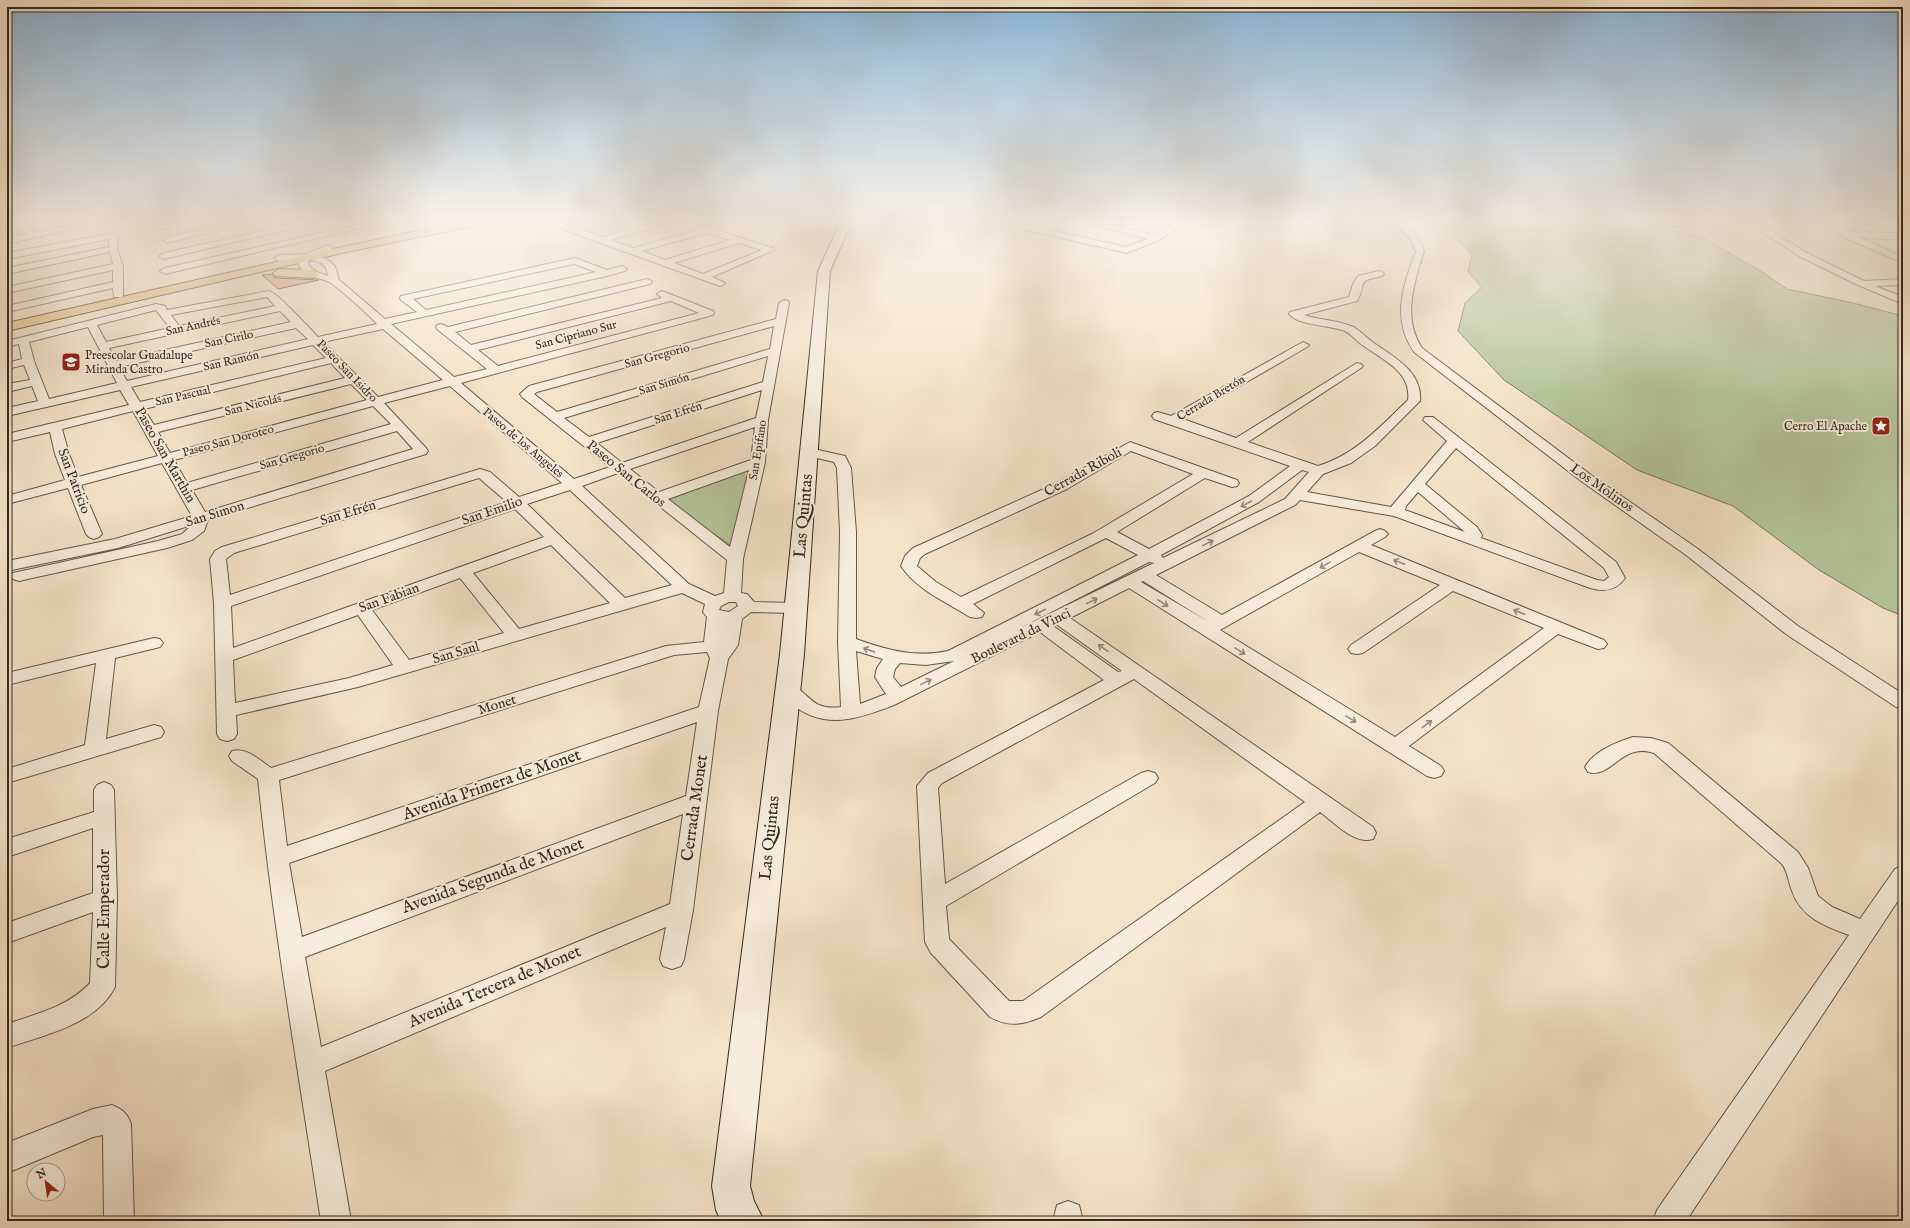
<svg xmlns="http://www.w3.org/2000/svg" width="1910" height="1228" font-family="'IM FELL English',serif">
	<rect width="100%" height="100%" fill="#f5e3c9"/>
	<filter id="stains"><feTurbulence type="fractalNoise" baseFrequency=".005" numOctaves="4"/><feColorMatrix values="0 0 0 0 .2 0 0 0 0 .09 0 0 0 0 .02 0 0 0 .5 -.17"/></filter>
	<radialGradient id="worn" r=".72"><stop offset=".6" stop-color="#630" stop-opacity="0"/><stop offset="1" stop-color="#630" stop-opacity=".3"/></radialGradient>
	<g fill="#b5c59b" stroke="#74765e">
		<polygon points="1445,224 1683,224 1687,227 1665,228 1684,235 1699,235 1762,272 1787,289 1853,303 1903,316 1903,616 1883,608 1819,570 1733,506 1637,470 1504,380 1458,331 1465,303 1482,287 1468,272 1472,254 1460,243"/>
		<polygon points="754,466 735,547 730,545 661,498"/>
	</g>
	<polygon fill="#e39f75" stroke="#342820" points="272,274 275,278 319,280 278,289 262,275"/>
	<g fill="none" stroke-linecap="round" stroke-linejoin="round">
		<defs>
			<g id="street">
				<polygon points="10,223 21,223 35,233 79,223 98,223 7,244 7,238 27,234"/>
				<polygon points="166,223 182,223 162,230 158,227"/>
				<polygon points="230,223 248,223 167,243 163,240 167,237"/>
				<polygon points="298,223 315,223 164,259 159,256 164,253"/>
				<polygon points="365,223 382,223 165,274 160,271 165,268"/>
				<path d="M553,223H566L575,227L588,223H603L583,230L603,237L653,223H668L611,240L633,248L698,230L680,223H694L773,248L774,250L712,277L725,283L723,285L720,286L570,232ZM706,233L730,240L665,260L642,251ZM739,243L762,250L703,274L674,263Z"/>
				<polygon points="770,223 784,223 758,233 754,230"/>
				<polygon points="1019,223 1028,223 1027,225 1126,247 1147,239 1087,223 1104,223 1155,235 1175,223 1186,223 1159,240 1127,253 1018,228 1017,226"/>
				<path d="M1395,223H1404C1413,232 1421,239 1424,251C1414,283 1402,318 1422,348L1591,475L1698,549L1798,626L1903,694V709L1896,707L1786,634L1686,555L1581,481L1414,352C1391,319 1403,286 1416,251L1411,240Z"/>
				<polygon points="1665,223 1699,223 1687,228"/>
				<polygon points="1748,223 1759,223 1805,252 1864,281 1903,279 1903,285 1875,286 1903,297 1903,304 1858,285 1799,256"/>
				<polygon points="1822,223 1833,223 1850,233 1854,231 1903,234 1903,240 1858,237 1903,257 1903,263 1846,238"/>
				<polygon points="114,233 118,236 117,249 123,266 123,295 122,297 114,297 113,288 7,312 7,306 113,282 113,270 7,293 7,287 113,264 110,252 7,274 7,268 109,247 109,239 7,259 7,253"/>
				<path d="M328,245L332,248L331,250L318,256C330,259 338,266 338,279L385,319L417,312L401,300L400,298L401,296L575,258L607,270L622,266L627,269L625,271L607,276L391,324L454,377L487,369L437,329L436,327L437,325L441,324L448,327L647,279L650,280L652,282L650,284L455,332L471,345L662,298L657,294L662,291L713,311L714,313L713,315L461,383L574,479L610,467L522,397L520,394L529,386L776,319L779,303L784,300L788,301L789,303L768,420L765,462L743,559L741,593L747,594L754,602L795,603L801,604L803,608L801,612L795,613L751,612L742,619L738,645L728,659L718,711L693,910L684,959L681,966L672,969L663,966L660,959L666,927L325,1071L350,1215L348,1221H322L320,1215C298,1069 273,926 258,779L232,761L229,756L232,751C247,747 259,760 271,768L666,646L704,642L707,617L703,612L705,604L682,593L358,687L236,715L237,734L234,739L227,741L220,739L217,734L214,603L210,559L215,551L222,547L480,469L490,472L519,497L562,483L450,386L384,403L426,448L428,451L426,454L208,520L204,531L192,540L167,548L19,581L13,579L11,576L13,573L158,541L182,534L192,525L118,548L7,571V561L115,539L192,516L162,463L81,485L102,534L99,537L94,539L89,537L86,534L68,488L7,504V496L65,480L55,454L50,432L7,442V434L129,405L120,390L7,416V408L38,401L32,386L7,392V384L30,380L24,365L7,369V363L22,359L19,344L7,347V341L156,304L165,306L167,310L269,291C278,293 309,328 318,337L377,324C370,316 338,287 329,282C317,276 304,278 298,263L300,260L279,261L274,258L279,255L306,254ZM310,260C320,261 327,265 328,276C320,273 311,271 308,263ZM574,264L596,272L426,310L413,299ZM267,297L275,306L179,326L171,315ZM671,301L699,313L498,366L478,350ZM156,310L170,328L106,342L97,325ZM280,311L291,322L116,361L109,348ZM774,326L770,349L557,412L534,394L537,392ZM88,327L117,383L49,399L34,361L29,342ZM296,328L308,339L127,381L119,367ZM383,329L443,380L378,397L323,342ZM313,345L326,358L140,402L131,387ZM768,356L763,382L589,437L564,418ZM331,363L345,378L154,425L144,409ZM351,384L367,400L170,453L158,432ZM762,390L756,418L622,463L597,443ZM373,406L391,424L187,483L174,460ZM133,411L158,456L78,477L69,454L62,429ZM755,427L751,460L659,492L630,469ZM397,431L413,449L205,512L192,490ZM749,470L730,547L668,499ZM618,473L727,560L724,593L715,596L689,584L582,486ZM479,478L507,502L230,595L226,559L234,553ZM570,490L672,585L625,598L527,504ZM515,509L544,537L233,648L231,606ZM551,545L610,603L519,629L473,573ZM460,578L504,633L409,660L372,610ZM729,602H736L738,606L729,612L719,610L721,606ZM358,615L393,665L349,678L235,703L233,660ZM707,652L710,658L699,707L287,846L279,780L674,655ZM697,722L686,796L302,937L289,863ZM683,814L670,904L321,1047L305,957Z"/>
				<path d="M1379,271L1382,272L1384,274L1382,276C1353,283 1369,280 1357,301L1304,315C1319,320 1336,320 1351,326C1359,329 1364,336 1371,341C1392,356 1423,371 1420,401L1375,446L1351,463L1323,474L1307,492L1391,507L1447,441L1423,420L1425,417H1433L1616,562L1625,578C1616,591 1604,592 1590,588L1394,516L1300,500L1295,505L1156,575L1222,615L1375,531L1380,529L1385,531L1388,534L1385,537L1371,545L1604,640L1607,644L1604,648L1598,649L1558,634L1409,746L1441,766L1444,771L1441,776L1434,778L1427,776L1129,588L1070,618L1373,827L1376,833L1373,839C1355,845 1335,823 1320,812L1041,1017C1022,1025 1008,1027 990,1017L931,953L925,942L917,786L928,773L1104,680L1040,632L894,705C858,719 823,731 791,703C786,698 781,694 778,689L780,685C797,680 805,698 819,705C826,708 834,708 841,707L838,642L840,532L837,468L834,462L804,455L802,452L804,449L809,448L845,456L851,468L856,532V639C886,650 916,658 948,651L1138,555L1106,538L973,604L984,613L982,617L976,618L970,617C946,602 917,590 901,566L905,556L913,548L1057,483L1130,442L1237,480L1239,483L1237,486L1232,487L1205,478L1117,532L1149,549L1249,496L1290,466L1154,419L1152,416L1154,413L1158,412L1171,416L1303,342L1309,345L1307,347L1183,419L1236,438L1357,363L1361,364L1363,366L1361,368L1248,442L1318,466C1355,455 1381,426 1408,400C1412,371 1381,359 1361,344C1356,340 1351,334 1345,331C1330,325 1299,326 1289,314L1290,312L1349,297L1353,284L1358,276ZM1456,448L1604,568L1609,577L1604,581L1597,580L1481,538L1482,535L1477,527L1425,484ZM1131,451L1193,474L1092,534L961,597L936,582L917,566L920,558L925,554L1067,489ZM1302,470L1309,472L1285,499L1163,558L1161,555L1259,502ZM1418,492L1465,532L1405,510L1406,506ZM1359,552L1440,585L1351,645L1348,649L1351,653L1357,654L1363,653L1453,591L1544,628L1395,737L1220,630ZM1149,562L1154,563L1018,629L1145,564ZM1143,581L1209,622L1141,582ZM1056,624L1122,671L1118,672L1053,626ZM856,651L883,659L877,668L875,677L886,694L860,704ZM954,661L901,687L893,677L895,669L900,663L926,665ZM1134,679L1305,802L1023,1001H1009L949,939L946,906L1155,783L1158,778L1155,773L1148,771L1141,773L945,884L938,788L942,783Z"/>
				<polygon points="154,638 160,639 163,643 160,647 115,658 106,739 154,725 161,727 164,732 161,737 7,783 7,769 85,745 96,663 7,685 7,673"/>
				<path d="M1633,737L1651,738L1668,743L1798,852L1808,868L1818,896L1832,907L1860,919L1895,869L1903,866V893L1686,1221H1653L1657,1210L1849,935C1824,926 1801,917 1792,891C1788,881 1788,872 1782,864L1654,753C1621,742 1612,779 1588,772L1585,767C1594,751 1617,742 1633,737Z"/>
				<path d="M104,782L111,785L114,790L117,898L115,987C96,1025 43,1035 7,1048V1024C36,1014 68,1007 90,983L93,912L7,943V923L93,893V828L7,857V839L94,812V790L97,785Z"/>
				<path d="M112,1105C123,1110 127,1113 131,1124L134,1221H104L103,1135L93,1137L7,1173V1143L93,1109Z"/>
				<polygon points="1068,1201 1079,1205 1083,1221 1053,1221 1057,1205"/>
			</g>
			<polygon id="secondary" points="840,223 851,223 830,271 804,654 750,1186 754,1201 764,1221 721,1221 716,1210 712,1186 780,654 818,271"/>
			<g id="primary">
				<polygon points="455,223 478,223 473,226 342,253 7,331 7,323 342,247"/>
				<polygon points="279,269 313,270 319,274 313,278 275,276 273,273"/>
			</g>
		</defs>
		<use href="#street" stroke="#64574a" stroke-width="2"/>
		<use href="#secondary" stroke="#342820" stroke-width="2"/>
		<use href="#primary" stroke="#342820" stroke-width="2"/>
		<use href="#street" fill="#f8eddc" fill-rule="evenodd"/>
		<use href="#secondary" fill="#f8eddc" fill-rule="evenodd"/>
		<use href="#primary" fill="#eac284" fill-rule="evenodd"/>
	</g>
	<defs><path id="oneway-shaft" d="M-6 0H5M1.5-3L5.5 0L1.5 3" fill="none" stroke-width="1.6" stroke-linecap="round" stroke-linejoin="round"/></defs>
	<g stroke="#968a7e">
		<use href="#oneway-shaft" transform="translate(1246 504) rotate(152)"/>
		<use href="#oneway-shaft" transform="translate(1208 543) rotate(-26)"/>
		<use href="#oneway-shaft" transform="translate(1399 562) rotate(-158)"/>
		<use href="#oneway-shaft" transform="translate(1325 565) rotate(151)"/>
		<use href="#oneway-shaft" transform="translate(1092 601) rotate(-26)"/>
		<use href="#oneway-shaft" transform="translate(1163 603) rotate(32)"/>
		<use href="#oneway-shaft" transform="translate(1040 612) rotate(153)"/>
		<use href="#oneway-shaft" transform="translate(1519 612) rotate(-158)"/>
		<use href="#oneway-shaft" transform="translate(1103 648) rotate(-145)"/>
		<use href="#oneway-shaft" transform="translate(869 650) rotate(-161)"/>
		<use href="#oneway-shaft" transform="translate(1240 651) rotate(32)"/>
		<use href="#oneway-shaft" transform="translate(926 682) rotate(-26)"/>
		<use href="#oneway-shaft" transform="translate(1351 719) rotate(32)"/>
		<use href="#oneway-shaft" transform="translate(1427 724) rotate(-37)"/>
	</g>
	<linearGradient id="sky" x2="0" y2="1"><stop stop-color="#8cb7d9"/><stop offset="0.56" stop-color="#faf2e7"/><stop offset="1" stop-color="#faf2e7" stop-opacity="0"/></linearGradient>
	<rect width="1910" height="395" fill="url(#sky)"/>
	<defs>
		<symbol id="school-square" viewBox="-11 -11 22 22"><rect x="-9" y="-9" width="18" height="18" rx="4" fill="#8f2418" stroke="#f8eddc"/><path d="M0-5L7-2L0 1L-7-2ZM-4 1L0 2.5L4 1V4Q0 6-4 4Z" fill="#fff"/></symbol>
		<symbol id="sight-square" viewBox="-11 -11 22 22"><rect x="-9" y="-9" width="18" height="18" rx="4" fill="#8f2418" stroke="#f8eddc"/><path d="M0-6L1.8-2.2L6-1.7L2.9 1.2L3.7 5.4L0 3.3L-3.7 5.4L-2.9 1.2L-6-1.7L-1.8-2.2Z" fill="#fff"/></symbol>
	</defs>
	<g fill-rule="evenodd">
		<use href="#school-square" x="60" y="351" width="22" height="22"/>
		<use href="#sight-square" x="1870" y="415" width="22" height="22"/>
	</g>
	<g text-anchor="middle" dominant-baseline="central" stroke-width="4" stroke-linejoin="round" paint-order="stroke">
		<g font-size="12" fill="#342820" stroke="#f8eddc">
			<text transform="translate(193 326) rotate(-12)">San Andrés</text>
			<text transform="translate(576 335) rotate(-15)">San Cipriano Sur</text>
			<text transform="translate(229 339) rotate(-12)">San Cirilo</text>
			<text transform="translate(657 356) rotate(-15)">San Gregorio</text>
			<text transform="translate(231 361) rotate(-13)">San Ramón</text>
			<text transform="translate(347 371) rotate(46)">Paseo San Isidro</text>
			<text transform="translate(664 384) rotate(-17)">San Simón</text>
			<text transform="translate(183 396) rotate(-13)">San Pascual</text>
			<text transform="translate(1211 398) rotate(-31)">Cerrada Bretón</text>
			<text transform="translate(253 405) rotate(-14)">San Nicolás</text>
			<text transform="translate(678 413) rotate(-18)">San Efrén</text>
			<text transform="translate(228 441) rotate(-15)">Paseo San Doroteo</text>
			<text transform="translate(523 443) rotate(40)">Paseo de los Angeles</text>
			<text transform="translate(758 450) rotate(-81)">San Epifano</text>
			<text transform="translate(292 457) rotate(-16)">San Gregorio</text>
		</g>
		<g font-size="12" fill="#342820" stroke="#f8eddc" text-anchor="start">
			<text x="85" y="355">Preescolar Guadalupe<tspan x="85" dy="14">Miranda Castro</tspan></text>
			<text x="1867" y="426" text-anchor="end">Cerro El Apache</text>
		</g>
		<g font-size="14" fill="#342820" stroke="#f8eddc">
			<text transform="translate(165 455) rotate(60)">Paseo San Marthin</text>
			<text transform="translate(1083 472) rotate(-29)">Cerrada Riboli</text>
			<text transform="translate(626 474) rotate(39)">Paseo San Carlos</text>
			<text transform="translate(74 481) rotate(69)">San Patricio</text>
			<text transform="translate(1602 488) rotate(35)">Los Molinos</text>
			<text transform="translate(492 511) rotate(-19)">San Emilio</text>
			<text transform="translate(348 513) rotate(-17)">San Efrén</text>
			<text transform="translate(215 514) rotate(-17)">San Simon</text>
			<text transform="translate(389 598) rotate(-20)">San Fabian</text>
			<text transform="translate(1021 636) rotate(-26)">Boulevard da Vinci</text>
			<text transform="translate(456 653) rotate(-16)">San Saul</text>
			<text transform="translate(497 705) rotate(-17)">Monet</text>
		</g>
		<g font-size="17" fill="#342820" stroke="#f8eddc">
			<text transform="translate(804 516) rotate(-85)">Las Quintas</text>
			<text transform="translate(492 785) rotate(-19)">Avenida Primera de Monet</text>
			<text transform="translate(695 808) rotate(-82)">Cerrada Monet</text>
			<text transform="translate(770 838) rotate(-84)">Las Quintas</text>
			<text transform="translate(493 876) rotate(-20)">Avenida Segunda de Monet</text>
			<text transform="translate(104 909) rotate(-90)">Calle Emperador</text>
			<text transform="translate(495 987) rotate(-23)">Avenida Tercera de Monet</text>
		</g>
	</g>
	<rect width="1910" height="1228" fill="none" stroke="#f5e3c9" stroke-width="24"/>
	<rect x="8" y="8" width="1894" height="1212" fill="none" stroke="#342820" stroke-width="2"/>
	<rect x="12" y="12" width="1886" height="1204" fill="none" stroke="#342820"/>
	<g transform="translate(46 1182) rotate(331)"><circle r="19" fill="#f8eddc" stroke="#aa9e91"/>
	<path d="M0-3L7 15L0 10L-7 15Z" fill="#8f2418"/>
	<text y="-6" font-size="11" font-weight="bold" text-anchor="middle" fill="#342820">N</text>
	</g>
	<rect width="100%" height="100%" filter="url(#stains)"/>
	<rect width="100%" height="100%" fill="url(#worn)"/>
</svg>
